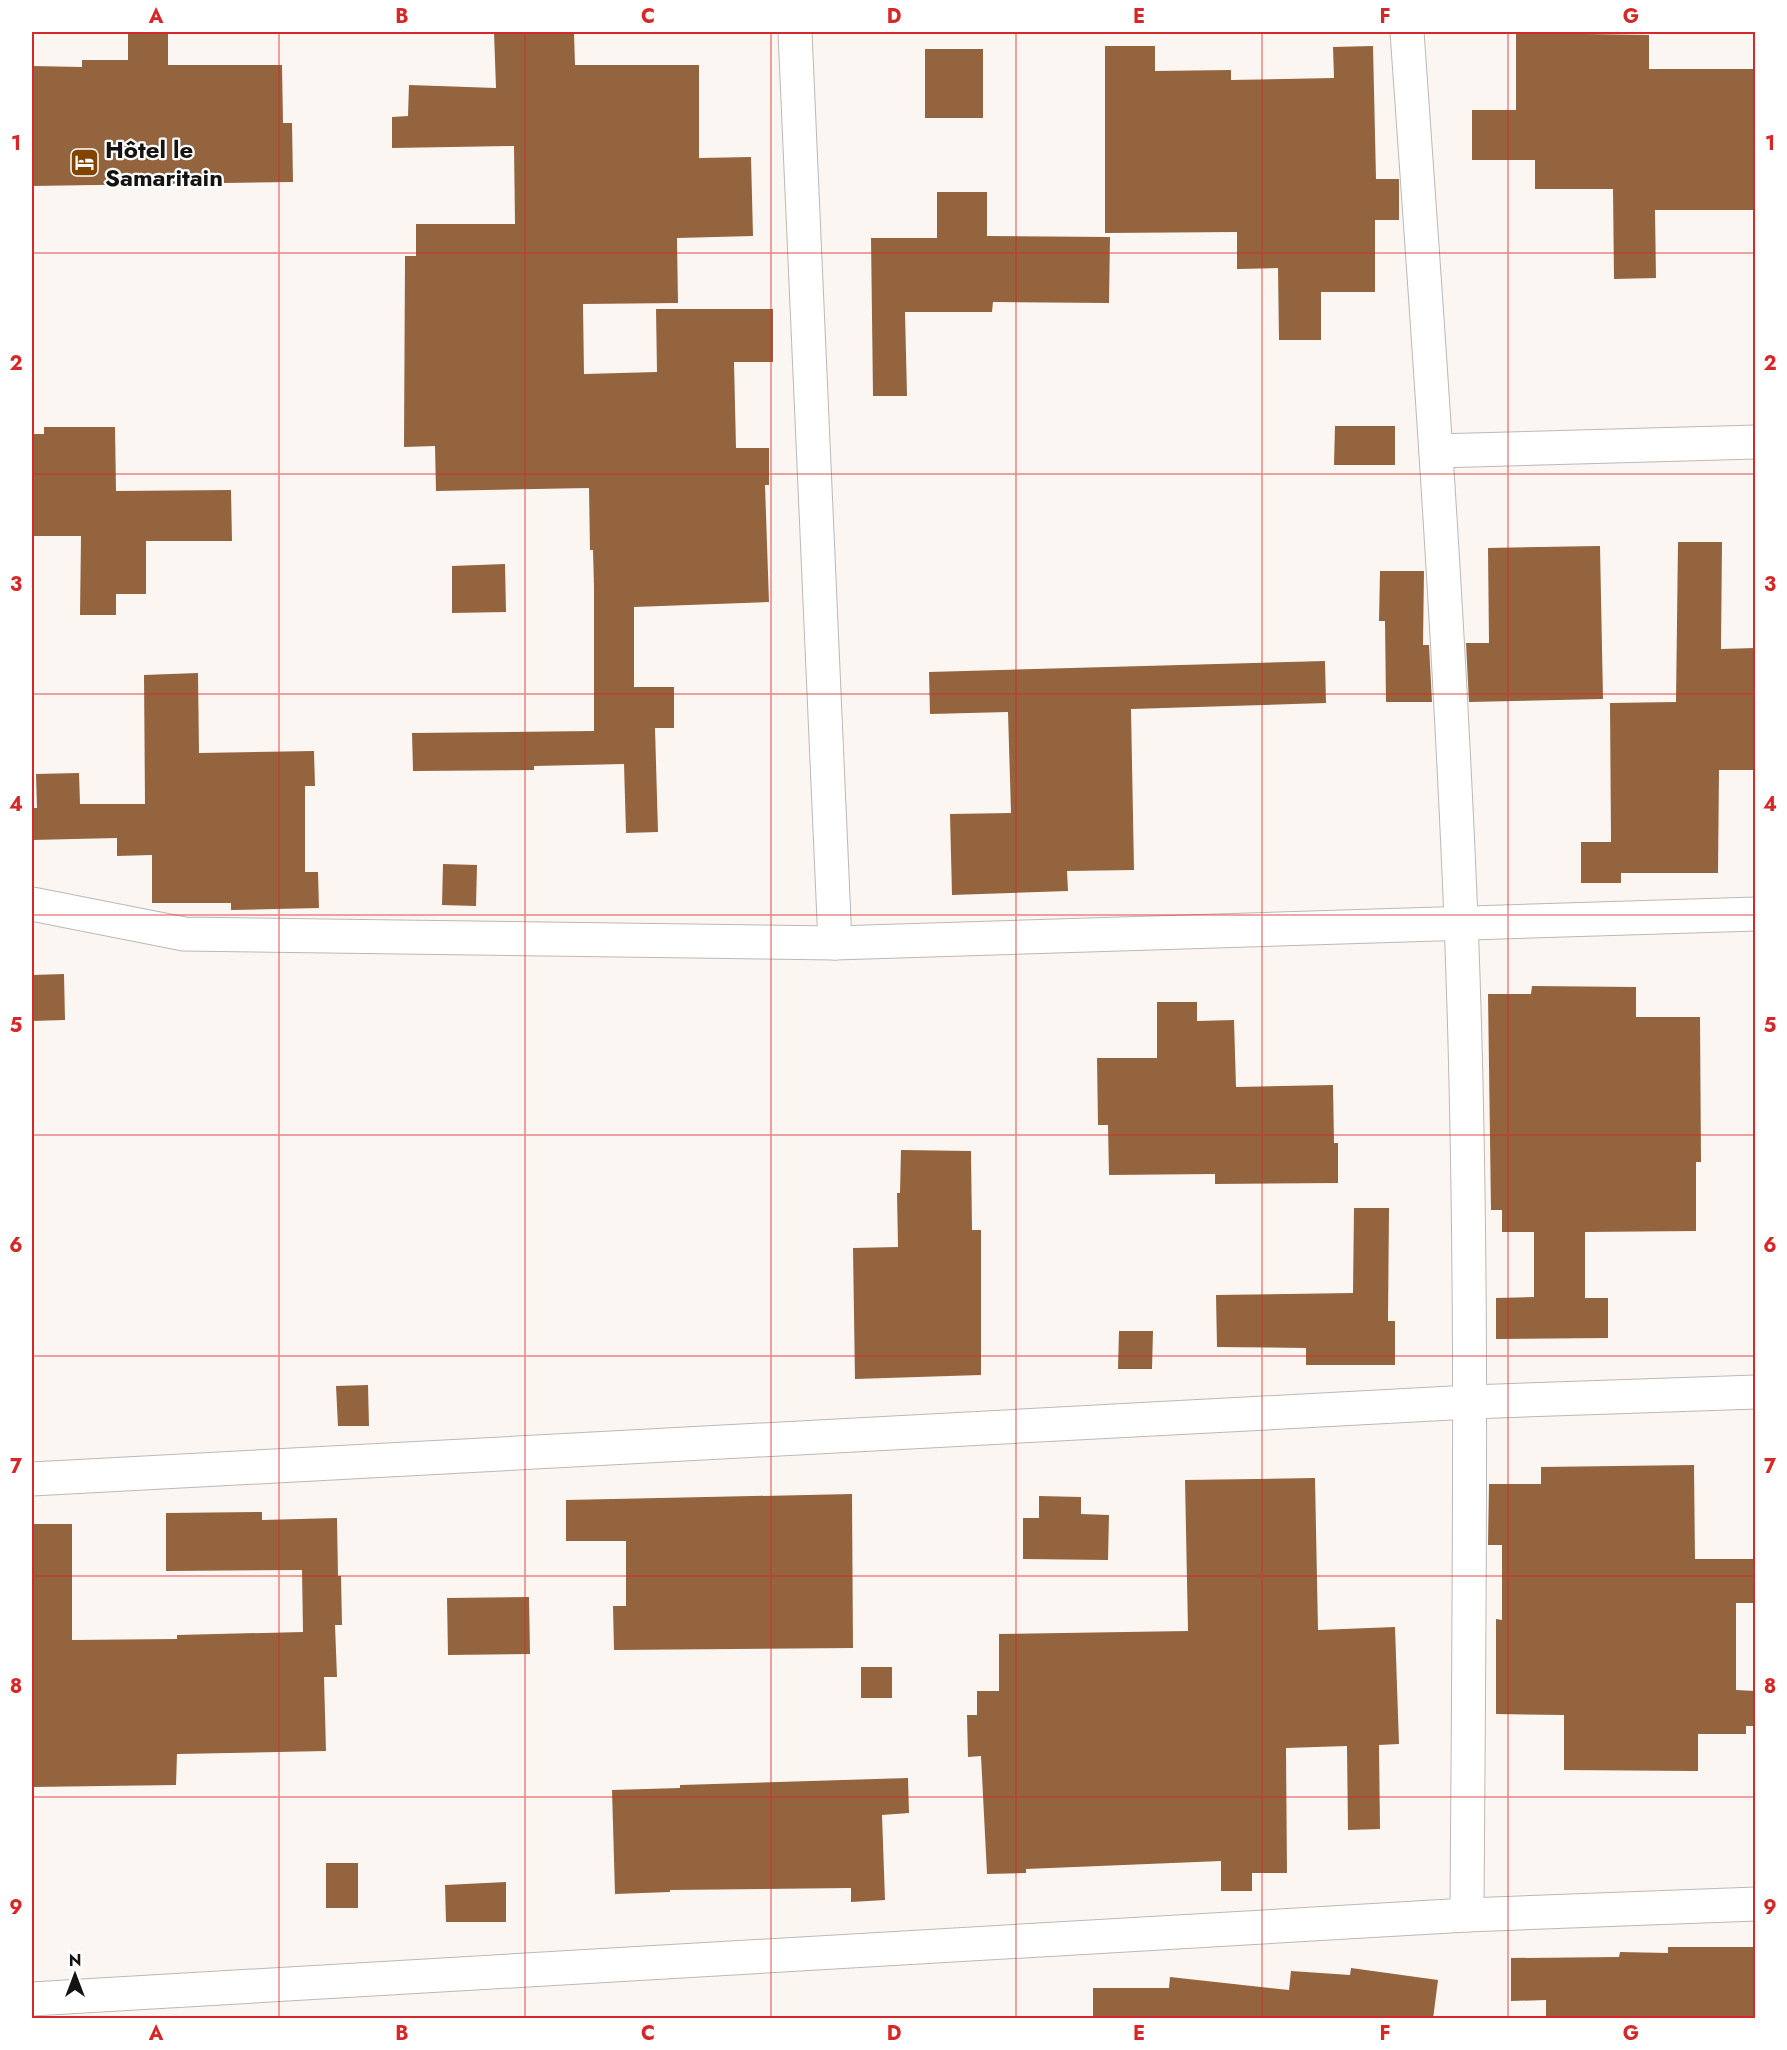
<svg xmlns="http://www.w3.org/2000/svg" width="1787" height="2050" font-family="Jost,sans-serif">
	<rect width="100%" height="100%" fill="#fcf6f2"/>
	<g fill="#94643f">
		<polygon points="128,32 168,32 168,65 282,65 283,123 292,123 293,182 32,186 32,66 82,67 82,60 128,60"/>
		<polygon points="494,32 574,32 575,65 699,65 699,158 751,157 753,236 677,238 678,303 583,304 584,374 657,372 656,309 773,309 773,362 734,362 736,448 769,448 769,485 765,485 769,602 634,607 634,687 674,687 674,728 655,728 658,832 626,833 624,764 534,766 534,770 413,771 412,733 594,731 594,587 593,550 590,550 589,488 436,491 435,446 404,447 405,256 416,256 416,224 515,224 514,146 392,148 392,117 408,116 409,85 496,88"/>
		<polygon points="1516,33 1649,35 1649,69 1755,69 1755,210 1655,210 1656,278 1614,279 1613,189 1535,189 1535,160 1472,160 1472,110 1516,110"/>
		<polygon points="1105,46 1155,46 1155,71 1231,70 1231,80 1334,78 1333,47 1373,46 1376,179 1399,179 1399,220 1375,220 1375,292 1321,292 1321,340 1279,340 1278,268 1237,269 1237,232 1105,233"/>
		<rect x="925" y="49" width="58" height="69"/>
		<polygon points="937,192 987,192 987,236 1110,237 1109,303 993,302 992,312 905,312 907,396 873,396 871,238 937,238"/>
		<polygon points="1335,426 1395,426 1395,465 1334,465"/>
		<polygon points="44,427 115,427 116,491 231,490 232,541 146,541 146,594 116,594 116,615 80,615 81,536 32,536 32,434 44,434"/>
		<polygon points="1678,542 1722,542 1721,649 1755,648 1755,770 1719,770 1718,873 1621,873 1621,883 1581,883 1581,842 1611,842 1610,703 1676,702"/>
		<polygon points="1600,546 1603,699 1469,702 1466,643 1489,643 1488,548"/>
		<polygon points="505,564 506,612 452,613 452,566"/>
		<polygon points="1380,571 1424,571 1423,645 1429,645 1432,702 1386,702 1385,621 1379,621"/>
		<polygon points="1325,661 1326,703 1131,709 1134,870 1067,871 1068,891 952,895 950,814 1011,813 1008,712 930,714 929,672"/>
		<polygon points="198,673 199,753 314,751 315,786 305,786 305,872 318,872 319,908 231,910 231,903 152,903 152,855 117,856 117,838 32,840 32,808 37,808 36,774 79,773 80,804 145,804 144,675"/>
		<polygon points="443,864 477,865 476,906 442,905"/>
		<polygon points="64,974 65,1020 32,1021 32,975"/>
		<polygon points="1532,986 1636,987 1636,1017 1700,1017 1701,1162 1696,1162 1696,1231 1585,1232 1585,1298 1608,1298 1608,1338 1496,1339 1496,1298 1534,1297 1534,1232 1502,1232 1502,1210 1491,1210 1488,994 1531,994"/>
		<polygon points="1157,1002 1197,1002 1197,1021 1234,1020 1236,1087 1333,1085 1334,1143 1338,1143 1338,1183 1215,1184 1215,1174 1109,1175 1108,1125 1098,1125 1097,1058 1157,1058"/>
		<polygon points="901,1150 971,1151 972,1230 981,1230 981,1375 855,1379 853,1248 898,1247 897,1193 900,1193"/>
		<polygon points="1354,1208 1389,1208 1388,1321 1395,1321 1395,1365 1306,1365 1306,1348 1217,1347 1216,1295 1353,1293"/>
		<polygon points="1119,1331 1153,1331 1152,1369 1118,1369"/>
		<polygon points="368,1385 369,1426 338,1426 336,1386"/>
		<polygon points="1694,1465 1695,1559 1755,1559 1755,1603 1736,1603 1736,1690 1755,1691 1755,1726 1746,1726 1746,1734 1698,1734 1698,1771 1564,1770 1564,1715 1496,1714 1496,1619 1502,1620 1502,1545 1488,1545 1489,1484 1541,1484 1541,1467"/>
		<polygon points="1315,1478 1318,1630 1395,1627 1399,1744 1379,1745 1380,1829 1348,1830 1347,1746 1286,1748 1287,1873 1252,1873 1252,1891 1221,1891 1221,1861 1026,1869 1026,1873 987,1874 981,1756 968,1757 967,1715 977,1715 977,1691 999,1691 999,1634 1188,1631 1185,1480"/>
		<polygon points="852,1494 853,1648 614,1650 613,1606 626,1606 626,1541 566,1541 566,1500"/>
		<polygon points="1039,1496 1081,1497 1081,1514 1109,1515 1108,1560 1023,1559 1023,1518 1039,1518"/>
		<polygon points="262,1512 262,1520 337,1518 338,1576 341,1576 342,1625 335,1625 337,1677 324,1677 326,1751 177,1754 176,1785 32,1787 32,1524 72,1524 72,1640 177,1639 177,1635 303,1632 302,1570 166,1571 166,1513"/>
		<polygon points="529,1597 530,1654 448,1655 447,1598"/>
		<rect x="861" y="1667" width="31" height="31"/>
		<polygon points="908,1778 909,1813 882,1815 885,1900 851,1902 851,1888 670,1890 670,1892 615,1894 612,1790 680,1788 680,1785"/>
		<rect x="326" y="1863" width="32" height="45"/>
		<polygon points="506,1882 506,1922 446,1922 445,1885"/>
		<polygon points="1668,1947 1755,1947 1755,2018 1546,2019 1546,2000 1511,2001 1511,1958 1619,1957 1620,1952 1668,1953"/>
		<polygon points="1351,1968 1438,1980 1433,2019 1093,2019 1093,1988 1169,1988 1170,1977 1289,1990 1291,1971 1350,1975"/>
	</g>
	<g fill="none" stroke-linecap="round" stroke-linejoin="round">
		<defs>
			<g id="minor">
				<polyline points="795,32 835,943"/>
				<path d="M1407,32C1428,328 1449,624 1461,920C1474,1252 1469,1584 1467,1915"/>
				<polyline points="1436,451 1756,442"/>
				<polyline points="32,904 184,934 835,943 1756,914"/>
				<polyline points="32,1479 1470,1402 1756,1392"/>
				<polyline points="32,1999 1467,1915 1756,1904"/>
			</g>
		</defs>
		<use href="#minor" stroke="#bdb8b4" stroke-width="35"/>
		<use href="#minor" stroke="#fff" stroke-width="33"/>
	</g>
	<path fill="none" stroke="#d62828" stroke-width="1.5" stroke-opacity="0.55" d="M279,32V2018M525,32V2018M771,32V2018M1016,32V2018M1262,32V2018M1508,32V2018M32,253H1756M32,474H1756M32,694H1756M32,915H1756M32,1135H1756M32,1356H1756M32,1576H1756M32,1797H1756"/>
	<defs>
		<symbol id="hotel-square" viewBox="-11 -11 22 22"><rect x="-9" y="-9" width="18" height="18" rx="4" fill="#824403" stroke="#fff"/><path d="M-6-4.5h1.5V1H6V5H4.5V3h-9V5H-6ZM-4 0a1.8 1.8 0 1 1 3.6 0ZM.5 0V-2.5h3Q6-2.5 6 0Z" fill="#fff"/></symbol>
	</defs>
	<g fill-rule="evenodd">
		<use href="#hotel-square" x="68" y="146" width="33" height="33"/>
	</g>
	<g text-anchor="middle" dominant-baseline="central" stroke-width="4.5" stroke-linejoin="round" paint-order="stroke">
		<g font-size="24" font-weight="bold" fill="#151312" stroke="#fff" text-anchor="start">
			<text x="105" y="149">Hôtel le<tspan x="105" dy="28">Samaritain</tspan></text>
		</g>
	</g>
	<rect width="1787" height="2050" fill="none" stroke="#ffffff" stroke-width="66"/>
	<g transform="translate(75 1975)" stroke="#ffffff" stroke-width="4.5" paint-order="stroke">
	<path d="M0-4.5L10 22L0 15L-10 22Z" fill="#151312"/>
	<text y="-9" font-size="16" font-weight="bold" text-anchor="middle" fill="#151312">N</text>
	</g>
	<rect x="33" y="33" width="1721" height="1984" fill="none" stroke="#d62828" stroke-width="2"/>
	<g font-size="20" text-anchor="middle" font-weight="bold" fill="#d62828">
		<text x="156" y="23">A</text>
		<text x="402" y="23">B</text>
		<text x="648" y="23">C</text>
		<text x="894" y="23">D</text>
		<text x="1139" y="23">E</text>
		<text x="1385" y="23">F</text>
		<text x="1631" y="23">G</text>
		<text x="16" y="150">1</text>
		<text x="1770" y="150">1</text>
		<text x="16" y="370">2</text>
		<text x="1770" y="370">2</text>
		<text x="16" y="591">3</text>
		<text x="1770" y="591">3</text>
		<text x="16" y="811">4</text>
		<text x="1770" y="811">4</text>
		<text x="16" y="1032">5</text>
		<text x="1770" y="1032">5</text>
		<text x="16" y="1252">6</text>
		<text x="1770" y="1252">6</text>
		<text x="16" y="1473">7</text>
		<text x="1770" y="1473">7</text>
		<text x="16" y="1693">8</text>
		<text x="1770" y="1693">8</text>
		<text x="16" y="1914">9</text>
		<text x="1770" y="1914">9</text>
		<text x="156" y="2040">A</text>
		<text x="402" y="2040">B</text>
		<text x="648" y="2040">C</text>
		<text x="894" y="2040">D</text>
		<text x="1139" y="2040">E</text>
		<text x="1385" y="2040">F</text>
		<text x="1631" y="2040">G</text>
	</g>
</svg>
